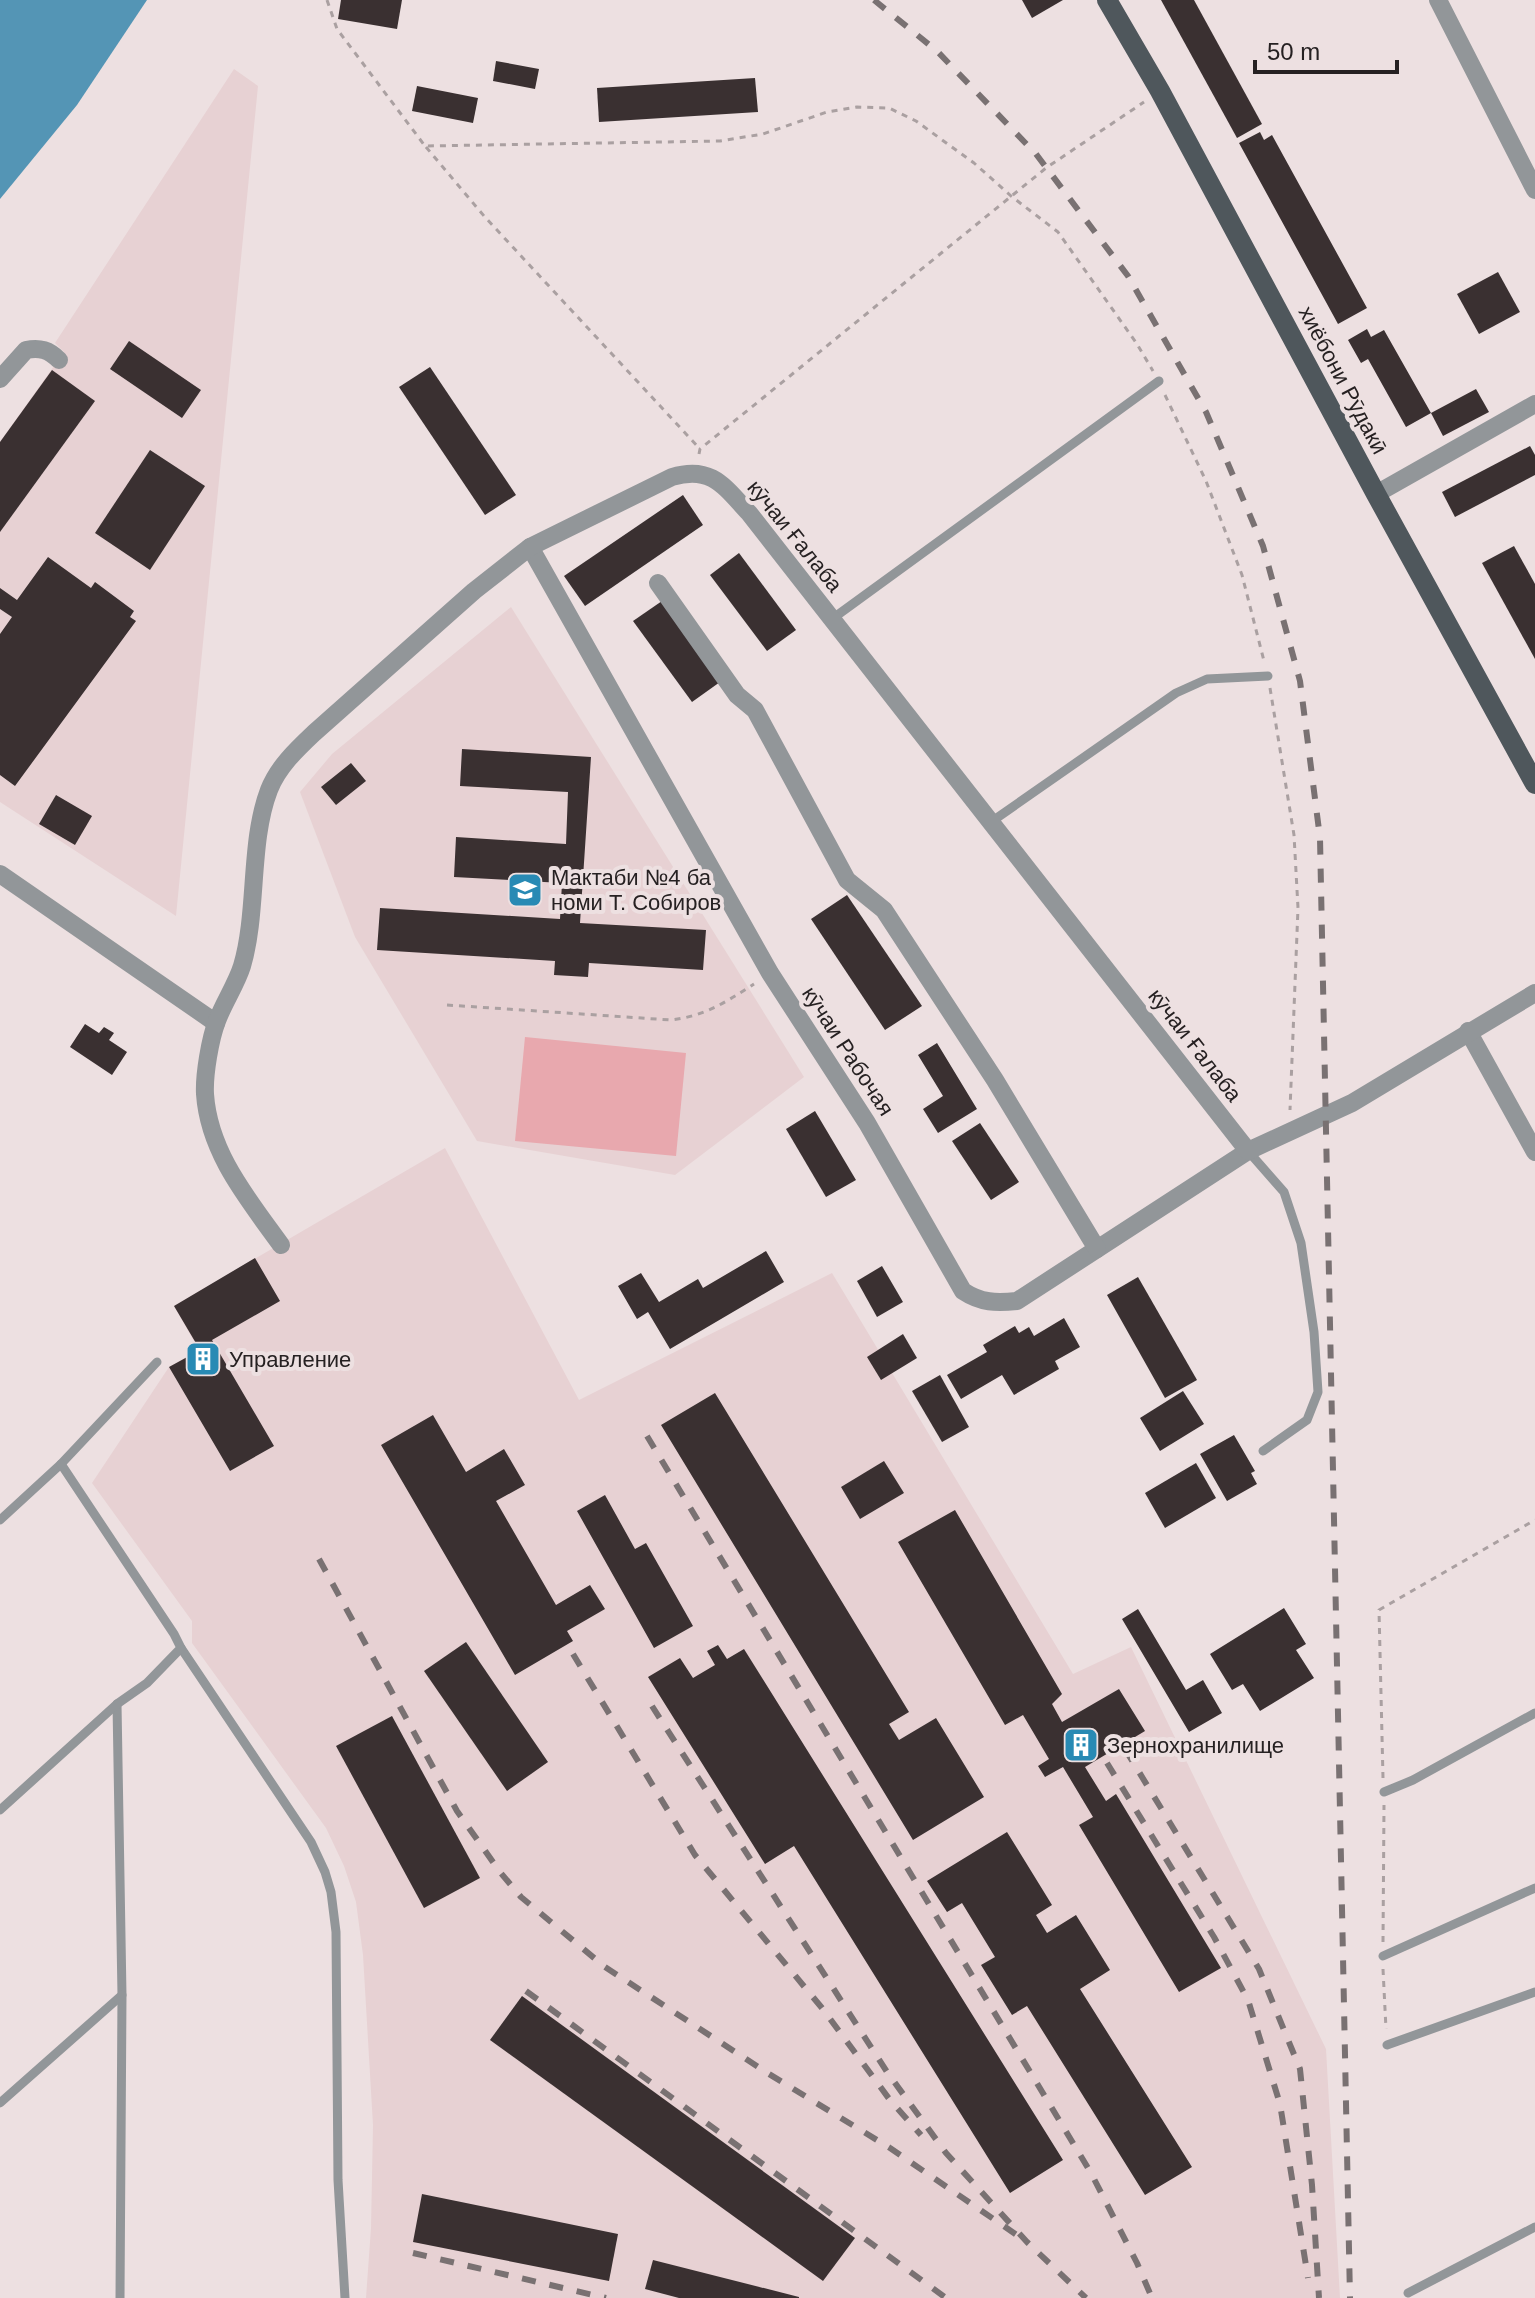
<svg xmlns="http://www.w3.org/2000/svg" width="1535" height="2298" font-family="Arial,sans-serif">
	<rect width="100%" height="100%" fill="#ede0e1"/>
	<g fill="#e7d1d3">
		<polygon points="234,69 258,86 176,916 0,802 0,442 64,352 55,343"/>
		<polygon points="511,607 804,1077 675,1175 477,1141 355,937 300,792 332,754"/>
		<polygon points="445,1148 579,1400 832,1273 1073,1674 1131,1647 1326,2049 1340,2298 366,2298 371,2228 373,2125 363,1955 356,1902 344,1866 326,1828 192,1643 192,1621 92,1483 169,1367 199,1350 174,1306"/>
	</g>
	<polygon fill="#e8a8ae" points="525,1037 686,1053 676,1156 515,1141"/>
	<polygon fill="#5495b5" points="0,0 147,0 77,105 0,199"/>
	<g fill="#3a3031">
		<polygon points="341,0 402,0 397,29 338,19"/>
		<polygon points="1022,0 1063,0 1032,18"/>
		<polygon points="1161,0 1194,0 1262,124 1237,138"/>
		<polygon points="496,61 539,69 535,89 493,81"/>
		<polygon points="755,78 758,112 599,122 597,88"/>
		<polygon points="417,86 478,98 473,123 412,111"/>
		<polygon points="1260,132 1264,140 1272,135 1367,308 1338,324 1239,143"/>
		<polygon points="1498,272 1520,312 1479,334 1457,294"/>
		<polygon points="1367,329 1371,337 1384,330 1431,413 1406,427 1368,359 1361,363 1348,340"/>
		<polygon points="129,341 201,390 182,418 110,369"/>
		<polygon points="430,367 516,495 485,515 399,387"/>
		<polygon points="52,370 95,401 0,532 0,442"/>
		<polygon points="1476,389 1489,412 1443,436 1431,413"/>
		<polygon points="1530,446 1535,455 1535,475 1455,517 1442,492"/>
		<polygon points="150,450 205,486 150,570 95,533"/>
		<polygon points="683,495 703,525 585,606 564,576"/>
		<polygon points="1514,546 1535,584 1535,659 1482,563"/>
		<polygon points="739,553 796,630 767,651 710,575"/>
		<polygon points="48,557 91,588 95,582 134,611 130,617 136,621 15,786 0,775 0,634 12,617 0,609 0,588 17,600"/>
		<polygon points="662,601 720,682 692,702 633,621"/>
		<polygon points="462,749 591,757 580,923 706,930 703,970 589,963 588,977 554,975 555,961 377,950 380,908 560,919 562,883 454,877 456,837 566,844 568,792 460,786"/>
		<polygon points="351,763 366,781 336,805 321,787"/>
		<polygon points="56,795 92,816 75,845 39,824"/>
		<polygon points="847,895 922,1006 885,1030 811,919"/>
		<polygon points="85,1024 99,1033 104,1027 114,1033 109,1040 127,1052 112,1075 70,1047"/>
		<polygon points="937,1043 977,1109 938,1133 923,1109 943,1096 918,1055"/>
		<polygon points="815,1111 856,1180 826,1197 786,1129"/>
		<polygon points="980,1123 1019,1182 991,1200 952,1141"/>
		<polygon points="766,1251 784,1282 670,1349 648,1312 637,1319 618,1286 641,1273 659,1302 698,1279 703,1288"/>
		<polygon points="255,1258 280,1301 212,1340 274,1446 230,1471 169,1367 200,1350 174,1306"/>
		<polygon points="882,1266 903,1302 877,1317 857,1281"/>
		<polygon points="1138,1277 1197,1380 1165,1398 1107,1295"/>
		<polygon points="1064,1318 1080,1347 1055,1361 1059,1369 1014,1395 1002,1375 961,1399 947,1375 987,1352 983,1345 1015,1326 1019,1333 1029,1327 1034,1336"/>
		<polygon points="903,1334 917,1358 881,1380 867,1357"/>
		<polygon points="940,1375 969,1427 942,1442 912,1391"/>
		<polygon points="1183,1391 1204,1424 1160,1451 1140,1418"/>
		<polygon points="715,1393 909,1712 889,1724 899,1740 936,1718 984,1797 913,1840 661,1425"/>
		<polygon points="433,1415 466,1472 504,1449 525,1485 496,1501 556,1605 590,1585 605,1609 567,1631 573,1641 515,1675 381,1445"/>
		<polygon points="1234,1435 1255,1471 1251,1473 1257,1484 1227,1501 1200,1454"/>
		<polygon points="884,1461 904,1493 860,1519 841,1487"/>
		<polygon points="1196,1463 1216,1498 1165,1528 1145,1493"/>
		<polygon points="605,1495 635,1549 646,1543 693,1626 654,1648 577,1511"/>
		<polygon points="955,1510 1062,1694 1052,1704 1062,1722 1119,1689 1145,1731 1085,1767 1106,1801 1116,1794 1221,1968 1179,1992 1079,1825 1093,1817 1063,1767 1045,1777 1038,1766 1049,1759 1023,1715 1005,1725 898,1542"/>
		<polygon points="1284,1608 1306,1644 1296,1650 1314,1678 1260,1711 1243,1684 1232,1690 1210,1654"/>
		<polygon points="1138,1609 1186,1690 1203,1680 1222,1713 1189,1732 1122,1619"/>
		<polygon points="466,1642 548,1762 507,1791 424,1671"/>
		<polygon points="718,1645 727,1659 744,1649 1063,2160 1010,2193 794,1846 765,1864 648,1677 680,1658 693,1678 715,1665 707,1651"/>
		<polygon points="392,1716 480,1878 424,1908 336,1746"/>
		<polygon points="1007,1832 1052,1905 1036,1915 1047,1933 1076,1915 1110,1970 1080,1989 1192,2167 1145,2195 1027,2006 1012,2015 981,1965 995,1957 962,1903 947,1912 927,1881"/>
		<polygon points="522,1996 855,2238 823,2281 490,2040"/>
		<polygon points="422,2194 618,2234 609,2281 413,2242"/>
		<polygon points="653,2260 799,2297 799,2298 679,2298 645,2289"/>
	</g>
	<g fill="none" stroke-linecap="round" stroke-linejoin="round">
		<g stroke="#aaa0a1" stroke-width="3" stroke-dasharray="6 6" stroke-linecap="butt">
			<polyline points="327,0 337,29 425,146 720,141 763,134 827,112 857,107 889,108 916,121 974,163 1011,196 1058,232 1137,344 1153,371"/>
			<polyline points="426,147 484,216 700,449"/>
			<polyline points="1165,395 1206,481 1242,575 1264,661"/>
			<polyline points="699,454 700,449 1046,168 1144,102"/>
			<polyline points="1270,688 1294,835 1298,908 1290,1110"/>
			<path d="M447,1005L671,1020C705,1016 726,1002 754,984"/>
			<polyline points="1383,1778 1379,1610 1535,1520"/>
			<polyline points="1383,1942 1384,1805"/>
			<polyline points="1383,1969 1386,2029"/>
		</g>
		<g stroke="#929699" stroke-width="9">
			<polyline points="832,619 1159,381"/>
			<polyline points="991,822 1176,693 1207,679 1268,676"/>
			<polyline points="1248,1151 1284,1192 1301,1243 1314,1332 1318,1392 1307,1420 1263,1451"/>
			<polyline points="0,1520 61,1464 157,1362"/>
			<polyline points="181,1648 311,1842 325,1872 331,1892 336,1932 338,2180 345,2298"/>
			<polyline points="117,1704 122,1995 120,2298"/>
			<polyline points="1384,1792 1413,1780 1535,1713"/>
			<polyline points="0,1810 117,1704 147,1683 181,1648 174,1634 61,1464"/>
			<polyline points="1383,1956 1535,1888"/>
			<polyline points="1387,2045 1535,1992"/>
			<polyline points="0,2103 122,1995"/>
			<polyline points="1408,2293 1535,2227"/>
		</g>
		<g stroke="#929699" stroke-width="18">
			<polyline points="1438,0 1535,190"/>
			<path d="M0,379L26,350C40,347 49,350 59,360"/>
			<polyline points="1376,494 1535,404"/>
			<path d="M530,547L770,973L867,1123L963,1291C981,1303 996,1303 1017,1301L1248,1151"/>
			<polyline points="658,583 737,695 755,710 847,880 884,910 995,1080 1097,1249"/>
			<polyline points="0,874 216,1023"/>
			<polyline points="1468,1031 1535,1152"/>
			<path d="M281,1245C248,1199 209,1153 205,1094C204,1075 210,1039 217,1021C224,1002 236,985 242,966C258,912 249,842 269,790C278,767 296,750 314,733L474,591L530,547L672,477C711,465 724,486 749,513L1248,1151L1352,1103L1535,993"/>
		</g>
		<polyline stroke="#4f575c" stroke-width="20" points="1107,0 1160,91 1376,494 1535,784"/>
		<g stroke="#797172" stroke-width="6" stroke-dasharray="14 14" stroke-linecap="butt">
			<polyline points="874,0 937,51 1036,154 1128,276 1206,412 1263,546 1300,681 1320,838 1350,2298"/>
			<polyline points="647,1436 1091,2173 1137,2263 1152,2298"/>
			<polyline points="319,1559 457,1811 500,1872 521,1897 605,1967 769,2074 890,2148 1027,2242"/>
			<polyline points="573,1654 695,1855 822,2008 890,2100 921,2135"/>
			<polyline points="652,1706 887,2072 946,2153 1027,2242 1086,2298"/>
			<polyline points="1125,1749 1259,1969 1300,2069 1312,2185 1319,2298"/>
			<polyline points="1107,1763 1214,1937 1248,2000 1280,2104 1308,2278"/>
			<polyline points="526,1991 946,2298"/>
			<polyline points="413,2253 606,2298"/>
		</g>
	</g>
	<defs>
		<symbol id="school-square" viewBox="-11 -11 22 22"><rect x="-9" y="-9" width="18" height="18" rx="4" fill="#288ab4" stroke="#ede0e1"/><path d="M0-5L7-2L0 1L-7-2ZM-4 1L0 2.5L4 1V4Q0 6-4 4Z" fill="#fff"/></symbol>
		<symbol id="building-square" viewBox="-11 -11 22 22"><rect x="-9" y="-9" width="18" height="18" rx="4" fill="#288ab4" stroke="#ede0e1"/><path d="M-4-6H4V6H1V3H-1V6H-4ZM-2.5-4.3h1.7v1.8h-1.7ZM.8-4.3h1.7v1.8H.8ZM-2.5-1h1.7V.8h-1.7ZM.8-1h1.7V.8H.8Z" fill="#fff"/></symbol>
	</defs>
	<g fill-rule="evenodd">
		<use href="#school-square" x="505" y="870" width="40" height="40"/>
		<use href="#building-square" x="183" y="1339" width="40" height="40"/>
		<use href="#building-square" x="1061" y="1725" width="40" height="40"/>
	</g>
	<g text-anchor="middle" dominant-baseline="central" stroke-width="8" stroke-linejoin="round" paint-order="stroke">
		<g font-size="22" fill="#262122" stroke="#ede0e1">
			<text transform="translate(1343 380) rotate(62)">хиёбони Рӯдакӣ</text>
			<text transform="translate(795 536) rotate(51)">кӯчаи Ғалаба</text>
			<text transform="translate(1195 1045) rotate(52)">кӯчаи Ғалаба</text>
			<text transform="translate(848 1051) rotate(57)">кӯчаи Рабочая</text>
		</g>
		<g font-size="22" fill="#262122" stroke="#ede0e1" text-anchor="start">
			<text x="551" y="877">Мактаби №4 ба<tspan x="551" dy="25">номи Т. Собиров</tspan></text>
			<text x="229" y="1359">Управление</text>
			<text x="1107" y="1745">Зернохранилище</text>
		</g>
	</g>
	<path d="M1255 60v12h142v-12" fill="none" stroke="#262122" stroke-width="4"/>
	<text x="1267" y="60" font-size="24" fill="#262122" stroke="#ede0e1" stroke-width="6" paint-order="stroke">50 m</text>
</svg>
